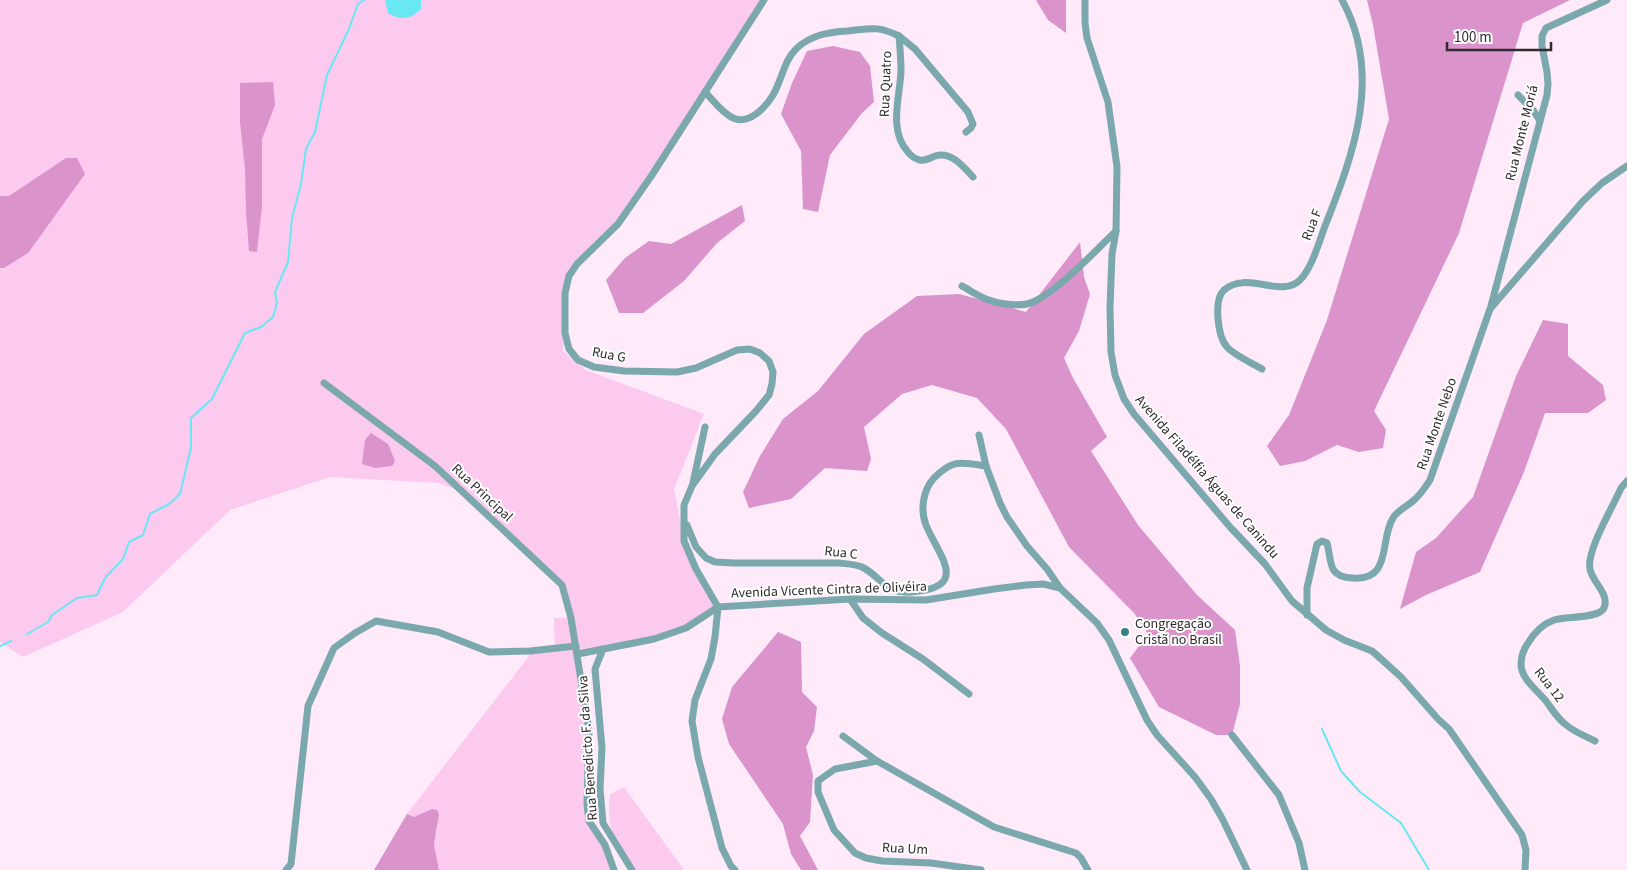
<svg xmlns="http://www.w3.org/2000/svg" width="1627" height="870" font-family="'Source Sans 3',sans-serif">
	<rect width="100%" height="100%" fill="#feeaf9"/>
	<g fill="#fcc9ef">
		<polygon points="0,0 761,0 618,224 569,276 563,351 586,370 704,414 674,489 684,541 718,607 686,628 578,654 589,730 589,821 614,870 439,870 434,845 438,826 420,815 413,817 407,814 529,656 530,651 555,648 554,618 571,618 562,585 463,492 439,483 330,477 230,510 123,612 23,657 0,642"/>
		<path d="M624,787L684,870H632C614,843 606,827 610,794Z"/>
	</g>
	<g fill="#db93cb">
		<polygon points="1036,0 1066,0 1066,33 1048,20"/>
		<polygon points="1367,0 1570,0 1523,23 1459,233 1374,411 1386,430 1383,448 1359,452 1337,445 1305,461 1280,466 1267,446 1289,415 1327,320 1389,119 1373,25"/>
		<polygon points="833,46 860,52 870,66 874,102 862,113 830,155 818,212 803,209 801,151 781,114 792,83 807,51"/>
		<polygon points="273,82 275,105 262,139 262,206 257,252 249,251 246,211 245,169 240,122 240,83"/>
		<polygon points="66,158 77,158 85,174 28,253 4,268 0,268 0,196 9,196"/>
		<polygon points="742,205 745,221 717,243 684,281 643,313 619,313 606,280 625,258 649,241 671,244"/>
		<polygon points="1080,242 1084,277 1090,294 1079,331 1064,358 1073,378 1107,437 1091,451 1138,525 1197,595 1235,630 1240,666 1240,704 1232,735 1216,735 1159,707 1130,658 1148,634 1134,613 1069,547 1006,429 977,398 932,385 902,394 864,427 871,459 867,471 825,468 791,499 749,508 743,492 760,456 783,419 818,391 864,334 917,296 959,294 1026,312"/>
		<polygon points="1543,320 1568,324 1568,356 1603,385 1606,400 1588,413 1545,413 1524,472 1480,572 1426,595 1400,609 1416,552 1436,538 1473,497 1516,376"/>
		<polygon points="371,433 388,444 395,461 392,466 375,468 362,464 365,440"/>
		<polygon points="778,632 801,642 802,692 817,707 814,731 806,747 813,775 810,822 800,836 818,870 801,870 791,854 783,824 729,744 722,719 732,687"/>
		<polygon points="432,809 437,810 439,814 434,845 439,870 374,870 407,814 414,817"/>
	</g>
	<path fill="#69e7f3" d="M385,0H421V9C411,19 400,21 388,13Z"/>
	<g fill="none" stroke-linecap="round" stroke-linejoin="round">
		<g stroke="#69e7f3" stroke-width="2">
			<polyline points="27,634 48,622 52,615 77,598 97,595 105,578 123,559 129,542 143,535 150,514 169,504 180,494 191,448 191,418 212,399 245,333 261,327 273,317 277,303 275,292 288,262 292,218 301,184 306,149 315,132 327,75 349,29 358,4 364,0"/>
			<polyline points="0,646 11,641"/>
			<polyline points="1322,729 1341,771 1360,792 1401,823 1429,870"/>
		</g>
		<g stroke="#7aa8ad" stroke-width="7">
			<polyline points="1085,0 1085,23 1087,38 1108,102 1117,167 1116,231 1112,254 1110,307 1111,352 1115,375 1124,399 1134,414 1230,527 1265,564 1292,601 1326,630 1344,640 1372,651 1380,658 1401,677 1438,719 1449,729 1522,835 1526,850 1525,870"/>
			<polyline points="899,36 915,49 968,112 973,124 971,128 966,132"/>
			<path d="M705,92C713,100 722,113 733,118C749,125 765,108 773,95C782,80 784,60 797,48C811,35 829,32 847,31C869,29 877,25 899,36C900,48 901,59 901,71C900,97 888,130 908,152C911,156 915,159 920,160C926,161 930,158 935,156C951,151 963,166 973,177"/>
			<polyline points="1518,95 1533,110 1539,119"/>
			<path d="M962,286C970,290 979,297 989,300C999,304 1016,306 1027,304C1052,298 1096,250 1116,231"/>
			<polyline points="1491,306 1547,95 1548,84 1547,72 1542,46 1542,36 1546,28 1607,0"/>
			<path d="M1262,369C1252,363 1234,355 1227,347C1218,337 1213,300 1224,290C1247,270 1281,299 1300,280C1312,268 1319,242 1325,226C1354,153 1383,74 1342,0"/>
			<polyline points="324,383 435,466 562,585 571,618 589,730 587,804 589,821 605,845 614,870"/>
			<polyline points="979,435 986,466 1000,503 1007,517 1027,546 1047,569 1060,588 1097,623 1109,640 1147,720 1157,735 1195,777 1211,799 1223,820 1247,870"/>
			<polyline points="693,483 705,427"/>
			<path d="M687,525L696,547L706,558L715,562L734,563H839C847,564 855,564 862,567C882,577 884,594 911,592C972,588 938,555 926,525C920,510 923,490 934,478C953,459 961,462 986,466"/>
			<polyline points="850,599 863,618 882,633 923,659 969,694"/>
			<path d="M1307,615V588L1317,544L1322,541L1327,543C1332,561 1327,577 1352,578C1393,581 1379,540 1393,518C1397,511 1406,507 1413,501C1420,495 1425,488 1430,480L1490,309L1583,201L1602,183L1627,166"/>
			<polyline points="603,649 595,669 602,748 600,789 603,823 632,870"/>
			<polyline points="578,654 654,639 686,628 718,607 850,599 926,600 994,589 1026,585 1043,584 1060,588"/>
			<polyline points="1232,735 1279,795 1299,843 1305,870"/>
			<polyline points="843,736 877,761 994,827 1076,853 1081,858 1088,870"/>
			<path d="M1595,741C1585,736 1574,732 1565,724C1557,718 1552,709 1546,701C1537,690 1521,679 1521,664C1521,656 1524,649 1528,643C1534,633 1543,624 1554,620C1565,616 1599,619 1604,608C1610,594 1592,582 1590,569C1586,551 1613,507 1621,488L1627,481"/>
			<polyline points="877,761 835,769 818,781 818,792 834,830 855,853 866,858 882,861 931,863 981,870"/>
			<polyline points="286,870 291,864 308,706 334,648 355,633 376,621 438,632 489,652 530,651 576,646"/>
			<polyline points="735,870 731,866 722,848 698,757 692,721 695,700 711,659 715,637 718,607 696,569 684,541 684,505 692,486 715,454 756,411 769,395 772,384 773,372 769,361 760,353 750,349 737,350 696,368 677,372 624,371 594,367 578,360 569,349 565,333 565,293 569,276 577,264 618,224 652,175 764,0"/>
		</g>
	</g>
	<circle fill="#388087" stroke="#fff" stroke-width="2" cx="1125" cy="632" r="5"/>
	<g text-anchor="middle" dominant-baseline="central" stroke-width="4" stroke-linejoin="round" paint-order="stroke">
		<g font-size="14" fill="#312a2f" stroke="#fff">
			<text transform="translate(886 84) rotate(-88)">Rua Quatro</text>
			<text transform="translate(1522 133) rotate(-76)">Rua Monte Moriá</text>
			<text transform="translate(1312 225) rotate(-68)">Rua F</text>
			<text transform="translate(609 355) rotate(11)">Rua G</text>
			<text transform="translate(1437 424) rotate(-71)">Rua Monte Nebo</text>
			<text transform="translate(1207 477) rotate(49)">Avenida Filadélfia Águas de Canindu</text>
			<text transform="translate(482 493) rotate(43)">Rua Principal</text>
			<text transform="translate(841 553) rotate(6)">Rua C</text>
			<text transform="translate(829 590) rotate(-2)">Avenida Vicente Cintra de Olivéira</text>
			<text transform="translate(1549 685) rotate(52)">Rua 12</text>
			<text transform="translate(588 748) rotate(-94)">Rua Benedicto F. da Silva</text>
			<text transform="translate(905 849) rotate(3)">Rua Um</text>
		</g>
		<g font-size="14" fill="#312a2f" stroke="#fff" text-anchor="start">
			<text x="1135" y="624">Congregação<tspan x="1135" dy="16">Cristã no Brasil</tspan></text>
		</g>
	</g>
	<path d="M1447 42v8h104v-8" fill="none" stroke="#312a2f" stroke-width="2.5"/>
	<text x="1454" y="42" font-size="15" fill="#312a2f" stroke="#ffffff" stroke-width="4" paint-order="stroke">100 m</text>
</svg>
